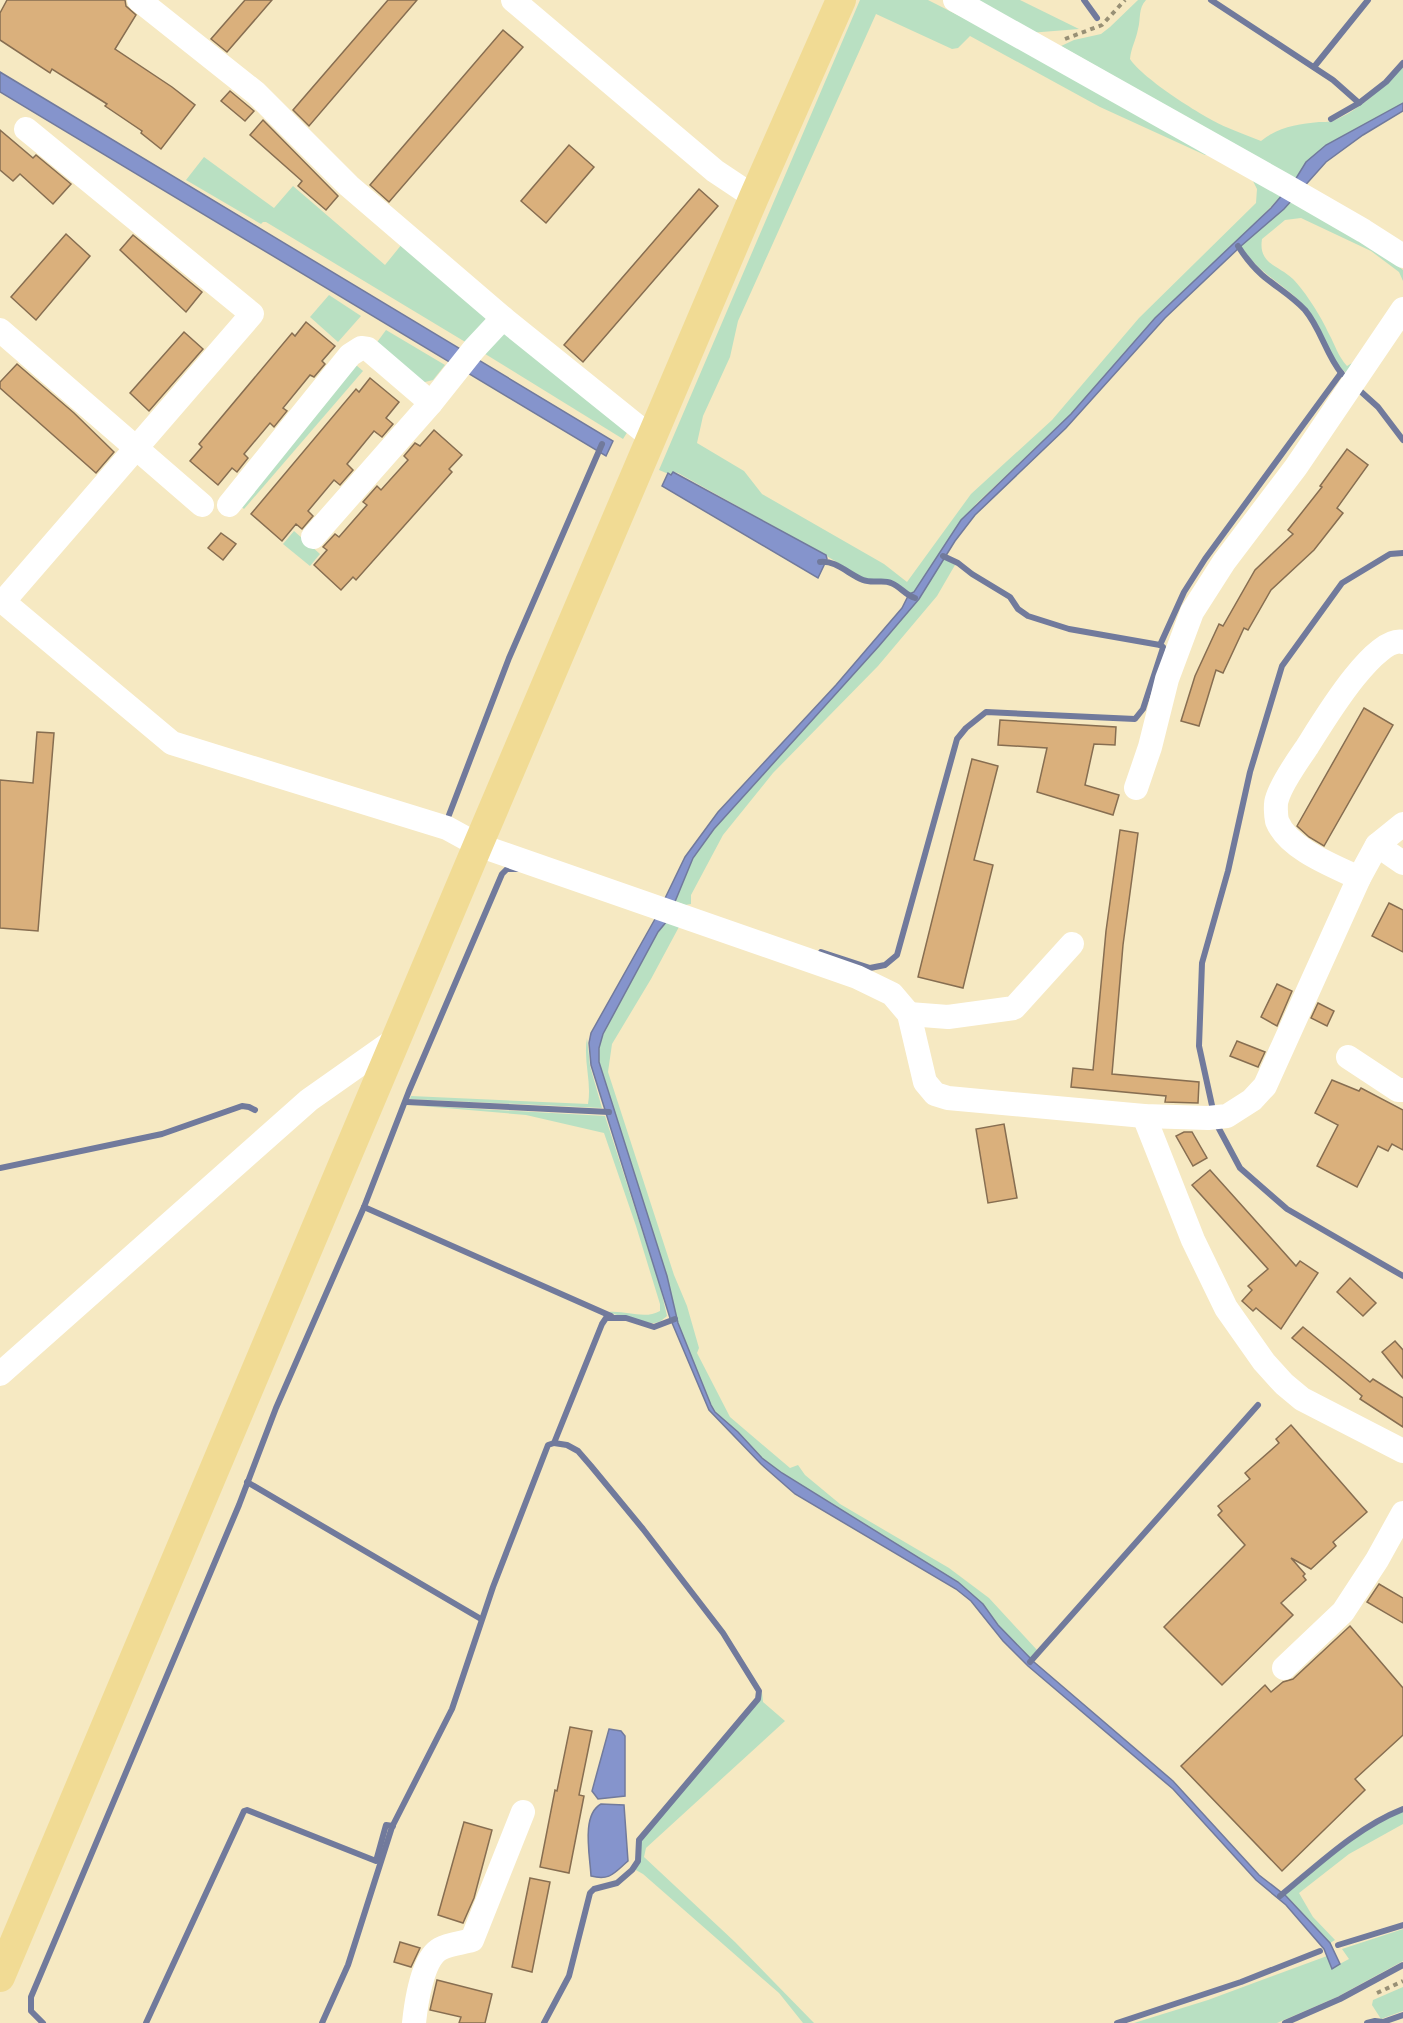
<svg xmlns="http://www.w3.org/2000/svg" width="1403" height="2023" font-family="'PT Sans',sans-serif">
	<rect width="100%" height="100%" fill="#f6e9c2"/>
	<g fill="#b9e0c2">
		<path d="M860,0H928L997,35L1211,154L1205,155L1100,107L970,36L958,48L952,49L876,14L738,321L730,357L703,416L697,443L744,471L762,494L884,564L907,582L971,494L1052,420L1139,318L1256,203L1257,189L1252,179L1282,195L1249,230L1155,318L1071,414L976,504L914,592C905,596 900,588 894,582L873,581L863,578L825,555L678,473L674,472L671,475L659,470Z"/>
		<polygon points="970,0 1020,0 1079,29 1029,33"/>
		<path d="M1138,0H1146C1138,8 1141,19 1138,29C1136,40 1131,48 1130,59C1143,79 1203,117 1226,127C1237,132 1249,136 1261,141C1278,127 1298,124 1319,122C1323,122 1328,122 1333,121C1360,110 1384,87 1403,65V103L1326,145L1295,180L1061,46L1074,40L1101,34L1110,27Z"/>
		<polygon points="204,157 274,208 293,186 385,265 402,244 485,314 486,321 467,343 266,222 263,222 261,224 186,180"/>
		<path d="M1291,202L1386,256L1403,270V281L1399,272L1371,251L1301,218L1285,220L1262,239C1258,264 1278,265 1293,279C1305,291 1322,318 1329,334C1335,345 1338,356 1347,366L1352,363L1346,373C1328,358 1324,329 1308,310C1287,285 1259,275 1241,246Z"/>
		<polygon points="329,295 361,316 338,342 310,317"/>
		<polygon points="386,330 445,365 433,380 421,383 375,345"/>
		<polygon points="502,331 628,431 623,439 482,352"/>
		<polygon points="356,365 363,371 244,509 237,503"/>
		<polygon points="294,531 320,554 310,566 283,544"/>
		<polygon points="944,559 955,565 937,596 878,666 773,773 723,835 691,895 691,904 685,905 675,901 693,858 714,829 879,646 919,599"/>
		<polygon points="667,921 680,925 651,979 612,1044 608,1072 674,1275 687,1306 699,1348 697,1353 730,1417 790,1468 798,1465 805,1475 840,1504 949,1568 989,1598 1037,1650 1030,1658 998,1625 983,1604 782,1473 762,1458 738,1432 715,1412 711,1405 678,1323 667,1276 599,1062 599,1048 603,1034 658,932"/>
		<path d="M587,1038L590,1066L602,1108L410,1099L411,1096L588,1104C592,1082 583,1061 587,1038Z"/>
		<path d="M410,1105L605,1116L660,1286L667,1316C663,1319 660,1323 654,1323C650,1324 612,1314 608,1312C626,1310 644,1320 660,1311V1304L636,1226L604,1133L526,1115Z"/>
		<polygon points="762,1692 763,1702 785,1721 646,1848 644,1857 735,1942 814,2023 803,2023 779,1993 643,1874 634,1869 639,1861 641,1840 759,1700"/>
		<path d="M1403,1811V1824L1349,1854L1299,1893L1313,1917L1335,1940L1330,1943L1285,1895C1321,1865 1359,1828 1403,1811Z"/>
		<polygon points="1403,1929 1403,1961 1337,1997 1277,2023 1134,2023 1208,2000 1327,1956 1332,1968 1349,1959 1342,1949"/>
		<polygon points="1403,1987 1403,2011 1381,2019 1372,2005 1373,2000"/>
	</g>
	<g fill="#8594cc" stroke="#717a9c" stroke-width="1.5">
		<polygon points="0,72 613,441 606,456 0,92"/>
		<polygon points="1403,103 1403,111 1363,135 1326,162 1284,209 1241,246 1165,318 1066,428 975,515 955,541 919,599 879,646 714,829 693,858 667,921 658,932 603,1034 599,1048 599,1062 667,1276 678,1323 711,1405 715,1412 738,1432 762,1458 782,1473 958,1582 983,1604 998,1625 1034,1662 1173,1781 1259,1875 1286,1896 1330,1943 1340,1964 1332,1969 1324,1949 1286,1905 1256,1880 1173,1789 1028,1666 1003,1641 971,1601 956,1589 795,1494 761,1464 709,1410 670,1318 591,1065 589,1043 591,1033 655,919 685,857 718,812 836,685 902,608 909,594 914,592 961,520 1071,414 1155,318 1271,208 1295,180 1306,162 1326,145"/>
		<polygon points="673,472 826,555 827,559 818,578 662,486 668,473 671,475"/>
		<polygon points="609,1729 621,1731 625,1736 625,1796 598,1799 592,1791"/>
		<path d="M601,1804L624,1805L628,1861C614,1873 610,1881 591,1876C590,1855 581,1815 601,1804Z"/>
	</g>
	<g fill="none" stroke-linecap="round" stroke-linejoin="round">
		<g stroke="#717a9c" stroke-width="6">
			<polyline points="1084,0 1097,18"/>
			<polyline points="1211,0 1333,80 1359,103 1331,119"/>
			<polyline points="1314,67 1368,0"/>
			<polyline points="1359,103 1386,82 1403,63"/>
			<path d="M1238,246C1245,257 1253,267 1262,275C1276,287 1292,296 1305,310C1321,329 1326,355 1342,374"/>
			<polyline points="1358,389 1378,407 1403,440"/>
			<polyline points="943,556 958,563 972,574 1010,597 1018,609 1028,616 1069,629 1160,645"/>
			<path d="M820,562C836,560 848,574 863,580C873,584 883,579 891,583C901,587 905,595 915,598"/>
			<polyline points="449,815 509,658 602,444"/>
			<polyline points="821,952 870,968 885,965 897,955 957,739 966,728 986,712 1135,719 1143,709 1162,651 1163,647 1160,645 1184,592 1205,559 1341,373"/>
			<polyline points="407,1102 609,1112"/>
			<polyline points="1213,1110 1199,1046 1202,963 1228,871 1250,772 1282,666 1342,583 1390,554 1403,553"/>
			<polyline points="1217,1125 1240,1168 1287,1209 1403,1276"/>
			<polyline points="0,1168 162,1134 242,1106 249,1107 255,1110"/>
			<polyline points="364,1207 611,1316"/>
			<polyline points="247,1482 481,1619"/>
			<polyline points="1030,1662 1258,1405"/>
			<path d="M1280,1896C1318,1865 1357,1827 1403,1809"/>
			<polyline points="1338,1945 1403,1925"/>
			<polyline points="43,2023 31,2011 31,1997 239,1505 276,1408 364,1207 409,1091 502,874 507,869 517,869"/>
			<polyline points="146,2023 244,1811 247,1810 376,1861 386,1825 393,1826"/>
			<polyline points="322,2023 348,1965 392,1827 452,1709 493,1587 548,1445 554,1443 602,1324 606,1318 626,1318 654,1327 675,1319"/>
			<polyline points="544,2023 569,1976 590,1893 594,1889 617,1883 632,1870 638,1861 639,1840 758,1699 759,1691 723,1633 643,1529 591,1466 578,1451 567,1445 554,1443"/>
			<polyline points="1117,2023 1241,1982 1320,1951"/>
			<polyline points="1285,2023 1340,1999 1403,1965"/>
			<polyline points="1367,2023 1375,2021 1383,2022 1403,2015"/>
		</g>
	</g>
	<g fill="#dab07c" stroke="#876e51" stroke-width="1.5">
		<polygon points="7,0 125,0 126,6 136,15 115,49 172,87 195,105 161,149 141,133 142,131 105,106 107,104 52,69 50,73 0,40 0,13"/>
		<polygon points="245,0 272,0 227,52 211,39"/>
		<polygon points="388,0 417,0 309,126 293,110"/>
		<polygon points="503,30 523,47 389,202 370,185"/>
		<polygon points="230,91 254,111 245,121 221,101"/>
		<polygon points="263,120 338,196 326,210 298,186 302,181 250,135"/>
		<polygon points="0,130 33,158 36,155 71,184 53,204 20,174 13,181 0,170"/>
		<polygon points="569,145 594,167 546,223 521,201"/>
		<polygon points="699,189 718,206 583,362 564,345"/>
		<polygon points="66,234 90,256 36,320 11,297"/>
		<polygon points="133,235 202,292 186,312 120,250"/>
		<polygon points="306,322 335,346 322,361 325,364 314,377 310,375 283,408 287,411 274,427 270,423 244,454 248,458 237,472 232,468 218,485 190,461 202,447 199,444 292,333 295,336"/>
		<polygon points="184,332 203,349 149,411 130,393"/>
		<polygon points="17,364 74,413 114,452 96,473 0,388 0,382"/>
		<polygon points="370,378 399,402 386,418 393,424 382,437 374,431 347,464 353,470 340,485 334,480 308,511 313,516 302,529 296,524 282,541 251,514 356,389 359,392"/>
		<polygon points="434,430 462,455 449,469 452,472 356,580 353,577 341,590 314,565 327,550 323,547 335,534 339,537 367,505 363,502 377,486 381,490 408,460 404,456 415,443 420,446"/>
		<polygon points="1347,449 1368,465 1337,508 1343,513 1314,550 1271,590 1248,630 1244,628 1223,673 1216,670 1199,726 1181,721 1195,676 1219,624 1223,626 1255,570 1293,534 1288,530 1322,487 1320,486"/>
		<polygon points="221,533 236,544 223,560 208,548"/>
		<polygon points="1364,708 1393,725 1324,846 1309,837 1297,826"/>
		<polygon points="1000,720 1116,727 1115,745 1094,744 1085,785 1119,795 1113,815 1037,792 1047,748 998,745"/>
		<polygon points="37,732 54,733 38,931 0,928 0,780 33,783"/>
		<polygon points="972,759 998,766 974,860 993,865 963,988 918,977"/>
		<polygon points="1120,830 1138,833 1123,945 1112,1074 1199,1082 1198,1103 1165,1102 1166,1096 1071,1087 1073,1068 1093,1070 1106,931"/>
		<polygon points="1389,903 1403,910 1403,952 1372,936"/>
		<polygon points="1277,984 1292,991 1277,1026 1261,1017"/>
		<polygon points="1318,1003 1334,1011 1327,1026 1311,1018"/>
		<polygon points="1237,1041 1265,1052 1258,1067 1230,1056"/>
		<polygon points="1332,1080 1359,1091 1361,1088 1403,1110 1403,1150 1392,1144 1388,1151 1378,1146 1357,1187 1317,1166 1338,1125 1315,1113"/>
		<polygon points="1004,1124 1017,1198 988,1203 976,1129"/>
		<polygon points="1184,1132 1192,1132 1207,1158 1193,1166 1176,1136"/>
		<polygon points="1210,1170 1296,1266 1300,1261 1318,1273 1281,1329 1256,1308 1253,1311 1242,1301 1252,1290 1248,1286 1268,1269 1192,1185"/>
		<polygon points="1350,1278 1376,1303 1363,1316 1337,1292"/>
		<polygon points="1303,1327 1370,1382 1373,1379 1403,1398 1403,1427 1360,1399 1362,1396 1292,1338"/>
		<polygon points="1395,1341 1403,1350 1403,1378 1382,1352"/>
		<polygon points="1291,1425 1367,1512 1333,1542 1336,1546 1311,1569 1291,1558 1305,1574 1303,1576 1306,1580 1281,1603 1293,1615 1222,1685 1164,1627 1245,1545 1218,1515 1222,1511 1218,1506 1250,1479 1245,1473 1279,1443 1276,1439"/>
		<polygon points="1379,1584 1403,1598 1403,1623 1367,1602"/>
		<polygon points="1350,1626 1403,1688 1403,1735 1355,1779 1365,1790 1282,1871 1181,1766 1265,1685 1271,1692 1283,1682 1293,1679"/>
		<polygon points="570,1727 592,1731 579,1795 584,1796 569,1873 540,1867 555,1790 557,1791"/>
		<polygon points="464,1822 492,1830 474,1898 463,1923 438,1915"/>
		<polygon points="530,1878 550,1882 532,1972 512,1967"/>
		<polygon points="400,1942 420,1948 411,1967 394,1962"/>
		<polygon points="437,1980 492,1994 485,2023 459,2023 461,2017 430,2010"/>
	</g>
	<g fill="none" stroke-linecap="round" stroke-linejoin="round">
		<g stroke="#989075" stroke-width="4" stroke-dasharray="4.5 4.5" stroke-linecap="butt">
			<polyline points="1065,39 1102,25 1125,0"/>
			<polyline points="1377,1993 1403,1981"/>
		</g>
		<g stroke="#fff" stroke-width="24">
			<polyline points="139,0 256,93 349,186 503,318 652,438"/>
			<polyline points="513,0 715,171 754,197"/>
			<polyline points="955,0 1286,186 1364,231 1403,256"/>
			<polyline points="0,330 202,505"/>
			<polyline points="229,505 350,355 361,348 368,349 431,403"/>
			<polyline points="313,537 431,403 474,349 503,318"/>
			<polyline points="0,599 172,743 447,828 478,845 857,977 892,994 909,1014 925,1082 935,1094 948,1098 1144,1116 1208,1118 1227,1116 1252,1100 1265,1086 1359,878 1377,845 1403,824"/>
			<polyline points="3,602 252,314 26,129"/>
			<polyline points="1136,788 1150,747 1167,679 1192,612 1224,562 1296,467 1403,309"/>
			<polyline points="1377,845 1403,863"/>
			<path d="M1359,878C1334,866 1288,849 1277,821C1276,816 1275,804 1277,799C1281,784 1298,760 1307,747C1321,725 1374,635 1403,642"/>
			<polyline points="909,1014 948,1017 1014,1008 1072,944"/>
			<polyline points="1348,1057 1398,1090 1403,1090"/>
			<polyline points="1144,1116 1193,1240 1226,1308 1264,1362 1284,1384 1302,1399 1403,1451"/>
			<polyline points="0,1374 309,1100 397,1038"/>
			<polyline points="1284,1668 1343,1612 1377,1560 1403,1513"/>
			<path d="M414,2023C416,2004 422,1959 440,1949C449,1944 462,1943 472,1940L523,1812"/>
		</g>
		<polyline stroke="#f1db94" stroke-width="30" points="0,1977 478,845 754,197 841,0"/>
	</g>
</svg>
